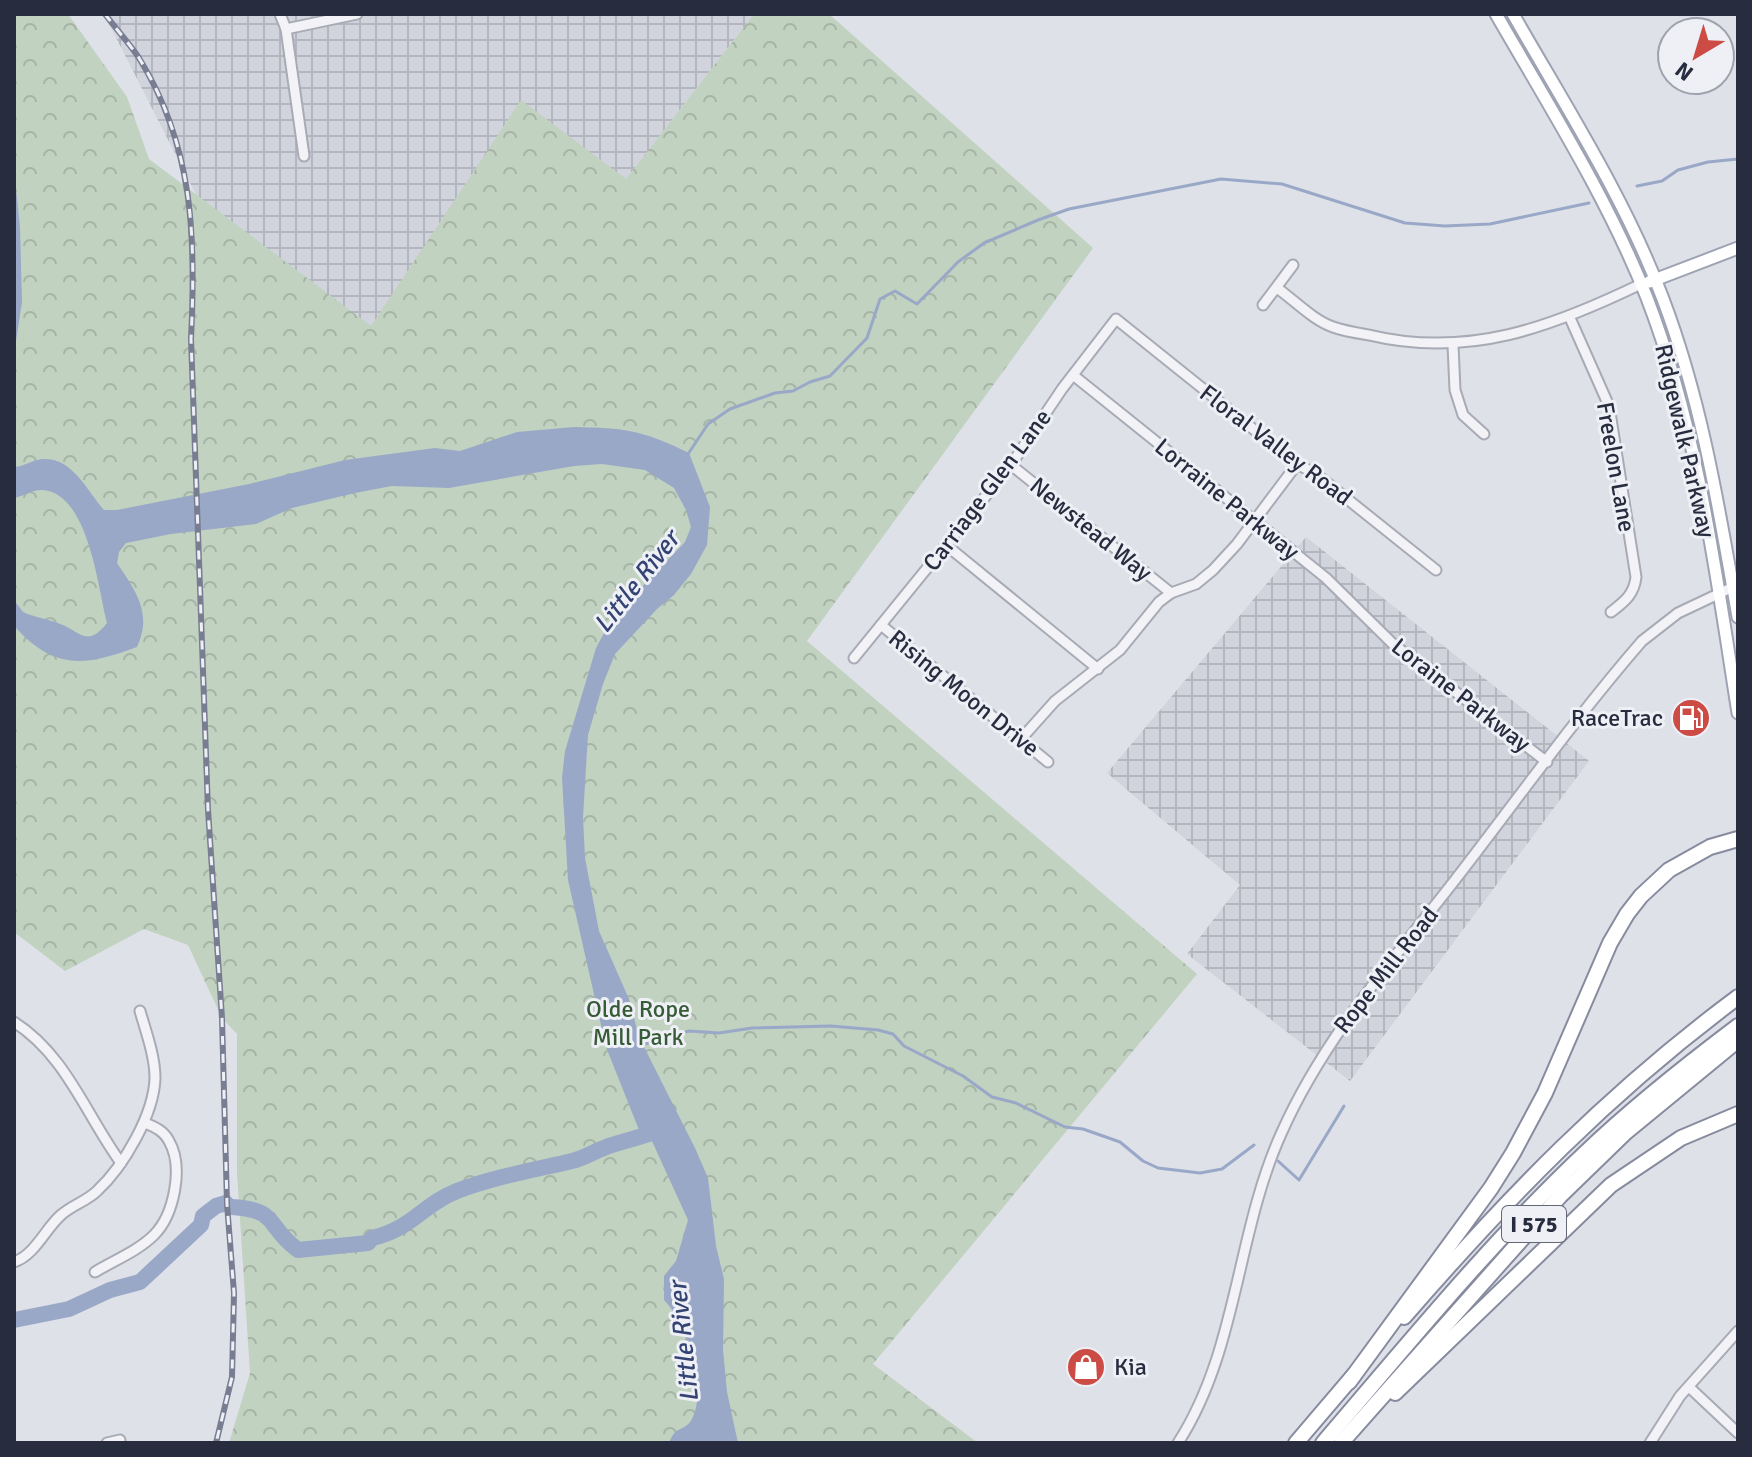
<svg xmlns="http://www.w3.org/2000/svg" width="1752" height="1457" font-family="Signika,sans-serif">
	<defs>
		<pattern id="industrial-grid" width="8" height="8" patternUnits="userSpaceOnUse" patternTransform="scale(2)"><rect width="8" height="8" fill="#d1d3dd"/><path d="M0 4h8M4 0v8" fill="none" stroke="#b3b5bf"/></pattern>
		<pattern id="park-crowns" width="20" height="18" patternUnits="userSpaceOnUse" patternTransform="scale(2)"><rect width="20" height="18" fill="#c1d2c0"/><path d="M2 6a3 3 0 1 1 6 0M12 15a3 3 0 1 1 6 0" fill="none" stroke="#a6b4a6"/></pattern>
	</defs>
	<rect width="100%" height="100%" fill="#dfe1e8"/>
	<g fill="url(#industrial-grid)">
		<polygon points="104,14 754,14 565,258 358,345 213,228"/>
		<polygon points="1306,537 1589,761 1350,1081 1187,954 1240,885 1107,773"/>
	</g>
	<polygon fill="url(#park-crowns)" points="14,14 68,14 127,97 149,159 371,326 521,100 626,179 754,14 829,14 1093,248 807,641 1197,974 873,1364 978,1443 229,1443 250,1373 237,1173 237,1034 222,1018 188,945 144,929 65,971 14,932"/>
	<g fill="#9aa8c8">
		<polygon points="14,168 20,228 22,302 14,354"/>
		<path d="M574,427C624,428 643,430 689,453L710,507L707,545L691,574L674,595L657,609L615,654L603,684L588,735L583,817L585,858L599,931L629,999L639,1037L695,1148L708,1178L716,1246L724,1279L723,1350L727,1392L738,1443H669C676,1425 682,1432 690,1422C710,1394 685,1321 664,1300V1276L676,1261L688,1220L651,1139L639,1130L606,1047L568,880L562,778L565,751L596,648L612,618L685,542L691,527L686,510L674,488L645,470L602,464L574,466L449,488L392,486L355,493L292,508L256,524L171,534L126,543L119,552L117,563C135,590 153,613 137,647C85,666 55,671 14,626V600L23,612C33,617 44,618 55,622C79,629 86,650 107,623C98,589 89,494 43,490C33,489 24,496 14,498V467C26,466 35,458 46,459C73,459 88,492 104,510H117L249,484L345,460L435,448L460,451L517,432Z"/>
	</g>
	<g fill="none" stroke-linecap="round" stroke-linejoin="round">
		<g stroke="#9aa8c8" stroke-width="3">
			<polyline points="1637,186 1662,181 1678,170 1708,162 1738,159"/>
			<polyline points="688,454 708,424 730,409 775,393 793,391 810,382 830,376 867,338 880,299 895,291 917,304 958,262 984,243 1038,220 1069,209 1221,179 1282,184 1405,223 1445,226 1490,224 1589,203"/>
			<polyline points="638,1046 689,1031 719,1033 752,1028 831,1026 878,1030 893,1034 904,1046 963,1076 992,1097 1016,1103 1065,1127 1083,1129 1120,1142 1143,1161 1158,1168 1200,1173 1222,1169 1254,1145"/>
			<polyline points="1278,1161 1299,1180 1344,1106"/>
		</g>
		<g stroke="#9aa8c8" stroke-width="16">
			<path d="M232,1207C280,1210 265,1226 298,1250L368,1243L372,1238C412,1229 423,1204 457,1191C494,1177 534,1170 572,1161C585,1158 598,1149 612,1145C630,1139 647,1136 664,1128"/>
			<polyline points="14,1320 69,1309 110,1290 140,1282 201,1225 203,1216 216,1206 226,1203"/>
		</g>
		<defs>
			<g id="minor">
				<polyline points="280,14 286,29 304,156"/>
				<polyline points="286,29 357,14"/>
				<path d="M1277,288C1294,300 1313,320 1333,327C1344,331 1357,333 1369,335C1468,359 1552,327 1641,284"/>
				<polyline points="1263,305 1293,265"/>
				<path d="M1570,318L1609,406L1636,577C1634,595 1624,602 1611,612"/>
				<polyline points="1453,345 1455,390 1463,415 1484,434"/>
				<polyline points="1073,375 1326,578 1393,644 1547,762"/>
				<polyline points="1011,465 1171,593"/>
				<polyline points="946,545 1098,669"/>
				<polyline points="881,625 1048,762"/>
				<polyline points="854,658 1011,465 1062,389 1116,319 1297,464 1316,474 1436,570"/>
				<polyline points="1021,739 1055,701 1120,650 1159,602 1171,593 1196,584 1213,570 1237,544 1297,464"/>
				<path d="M14,1022C66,1055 86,1115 121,1163"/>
				<path d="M14,1262C35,1255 45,1229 61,1215C72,1205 87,1201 97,1191C124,1166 154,1114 155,1078C155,1056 146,1032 140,1011"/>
				<path d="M95,1272C113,1261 138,1251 154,1235C174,1215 184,1167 169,1141C164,1131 155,1127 145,1123"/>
				<polyline points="1689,1387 1738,1433"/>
				<polyline points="107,1443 120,1440"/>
				<path d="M1178,1443C1238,1350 1236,1234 1281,1134C1323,1039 1392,961 1455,880C1517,800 1576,717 1642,641L1678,613L1733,587"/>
				<polyline points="1650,1443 1680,1396 1738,1331"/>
			</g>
			<g id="major">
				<path d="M1496,14C1549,106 1608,199 1647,298C1698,430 1716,574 1738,713"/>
				<path d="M1513,14C1566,107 1625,198 1663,299C1702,402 1719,509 1738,617"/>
				<polyline points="1649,282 1738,248"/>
			</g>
			<g id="highway">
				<path d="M1404,1317C1509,1196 1609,1093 1738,997"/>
				<polyline points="1349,1382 1491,1188 1513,1153 1545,1093 1610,943 1627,914 1641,896 1669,870 1710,847 1738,839"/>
				<polyline points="1395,1393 1611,1185 1681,1138 1738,1114"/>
				<polyline points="1296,1443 1354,1375"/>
				<path d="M1323,1443C1407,1345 1490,1243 1584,1154C1632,1108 1685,1066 1738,1026"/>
				<polyline points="1341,1443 1560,1196 1626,1132 1738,1040"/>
			</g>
		</defs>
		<use href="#minor" stroke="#a8abb5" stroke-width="13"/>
		<use href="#major" stroke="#9ea3b4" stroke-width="15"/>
		<use href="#highway" stroke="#878b9f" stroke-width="18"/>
		<use href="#minor" stroke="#f2f2f7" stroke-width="9"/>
		<use href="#major" stroke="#fff" stroke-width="11"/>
		<use href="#highway" stroke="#fff" stroke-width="14"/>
		<defs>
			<path id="rail" d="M105,14C116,29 129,43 139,58C194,147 196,238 191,339L208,810L222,1018L227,1204L234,1293L232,1377L216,1443"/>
		</defs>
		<use href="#rail" stroke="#797d92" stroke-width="6"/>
		<use href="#rail" stroke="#eef0f6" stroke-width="3" stroke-dasharray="9" stroke-linecap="butt"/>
	</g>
	<defs>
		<symbol id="fuel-disc" viewBox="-11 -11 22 22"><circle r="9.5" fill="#cc4b45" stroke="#eef0f6"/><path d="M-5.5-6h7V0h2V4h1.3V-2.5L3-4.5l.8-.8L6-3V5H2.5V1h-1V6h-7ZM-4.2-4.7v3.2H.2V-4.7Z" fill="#fff"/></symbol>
		<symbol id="shop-disc" viewBox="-11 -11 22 22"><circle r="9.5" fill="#cc4b45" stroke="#eef0f6"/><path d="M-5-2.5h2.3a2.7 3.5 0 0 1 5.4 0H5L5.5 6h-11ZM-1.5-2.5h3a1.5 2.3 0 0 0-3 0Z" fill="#fff"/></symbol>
	</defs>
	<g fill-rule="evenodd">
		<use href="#fuel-disc" x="1669" y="696" width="44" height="44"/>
		<use href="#shop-disc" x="1064" y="1345" width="44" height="44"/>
	</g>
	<g text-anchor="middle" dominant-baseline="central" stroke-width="6" stroke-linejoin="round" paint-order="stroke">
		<rect fill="#eef0f6" stroke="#636776" stroke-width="2" x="1502" y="1206" width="64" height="36" rx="6"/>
		<g font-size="22" font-weight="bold" fill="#282c3f">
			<text x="1534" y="1224">I 575</text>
		</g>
		<g font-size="24" fill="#282c3f" stroke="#eef0f6">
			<text transform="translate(1685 441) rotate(77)">Ridgewalk Parkway</text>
			<text transform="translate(1276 445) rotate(37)">Floral Valley Road</text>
			<text transform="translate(1616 467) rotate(80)">Freelon Lane</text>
			<text transform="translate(987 490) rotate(-53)">Carriage Glen Lane</text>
			<text transform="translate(1227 499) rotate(39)">Lorraine Parkway</text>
			<text transform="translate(1091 529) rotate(39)">Newstead Way</text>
			<text transform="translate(964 693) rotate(39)">Rising Moon Drive</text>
			<text transform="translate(1461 695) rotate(38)">Loraine Parkway</text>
			<text transform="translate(1386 970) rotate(-52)">Rope Mill Road</text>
		</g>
		<g font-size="24" fill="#282c3f" stroke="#eef0f6" text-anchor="end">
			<text x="1663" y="718">RaceTrac</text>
			<text x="1114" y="1367" text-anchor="start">Kia</text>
		</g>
		<g font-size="24" fill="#365b36" stroke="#eef0f6">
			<text x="638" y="1009">Olde Rope<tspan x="638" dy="28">Mill Park</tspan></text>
		</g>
		<g font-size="26" font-style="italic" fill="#334373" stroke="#eef0f6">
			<text transform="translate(637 582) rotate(-52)">Little River</text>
			<text transform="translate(684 1342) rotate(-96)">Little River</text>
		</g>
	</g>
	<rect width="1752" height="1457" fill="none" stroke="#282c3f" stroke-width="32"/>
	<g transform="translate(1696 56) rotate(218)"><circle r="38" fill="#eef0f6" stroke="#9fa2ad" stroke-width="2"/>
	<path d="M0-6L14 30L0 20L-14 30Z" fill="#cc4b45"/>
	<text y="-12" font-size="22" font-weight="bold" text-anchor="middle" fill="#282c3f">N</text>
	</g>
</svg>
